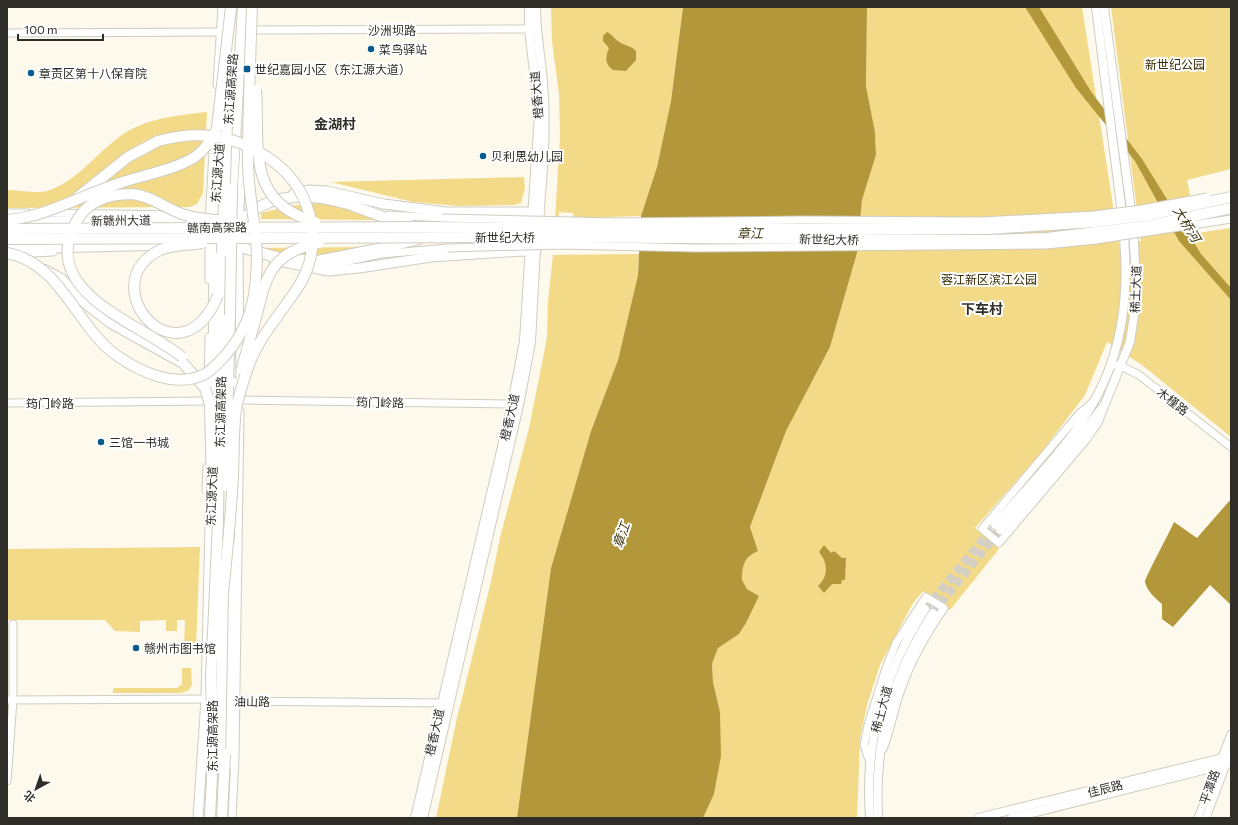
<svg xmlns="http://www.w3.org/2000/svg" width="1238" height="825" font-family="Commissioner,'Noto Sans SC',sans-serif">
	<rect width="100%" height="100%" fill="#fdf9ed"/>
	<g fill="#f2da88">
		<polygon points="551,7 683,7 671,101 657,167 641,216 574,218 573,213 559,212 558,220 555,220 560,137 559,94 552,41"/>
		<path d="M867,7H1082L1119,244L1141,241L1111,7H1231V169L1187,180L1198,233L1231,228V437L1142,365L1107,342L1085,395L1040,454L975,528L999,549L950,610L923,591L913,603L880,665L867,705L860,738L857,818H703L714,794L720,712L713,682L712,664L718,648L739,634L746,623L759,596L747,589L741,580C742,566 744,557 758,551L750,527L786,431L830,347L857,253L862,200L876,155L875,132L866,86Z"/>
		<path d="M207,112L203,193L197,204L190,207L7,208V190C19,190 35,194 47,191C78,182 98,150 125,133C149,118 179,115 207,112Z"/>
		<polygon points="524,177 525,188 521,203 514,205 459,206 413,202 331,182"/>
		<polygon points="316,203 343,207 384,220 261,219 261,213 290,206"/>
		<path d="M372,247C332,255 300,263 260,248Z"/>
		<polygon points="639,254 638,275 618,360 591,431 551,568 517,818 436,818 457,718 490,586 500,538 529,428 539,378 547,337 548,301 553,255"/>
		<polygon points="200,547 196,645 184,645 185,620 177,620 177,631 166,631 166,620 140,621 140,632 115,631 105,620 7,620 7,549"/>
		<polygon points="182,668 191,668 192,685 189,690 181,693 113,693 113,688 177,688 182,684"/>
	</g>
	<g fill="#b2983b">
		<path d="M683,7H867L866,86L875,132L876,155L862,200L857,253L830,347L786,431L750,527L758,551C744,557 742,566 742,580L747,589L759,596L746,623L739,634L718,648L712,664L713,682L720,712L721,756L714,794L703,818H517L551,568L591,431L618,360L638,275L641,216L657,167L671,101Z"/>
		<polygon points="1025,7 1039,7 1092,93 1142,159 1201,254 1231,288 1231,300 1179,241 1135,161 1076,88"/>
		<path d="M607,32C613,35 615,40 621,43C626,46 631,46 636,51V60L626,71L613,70C605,64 605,58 609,48L603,41V36Z"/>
		<path d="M1231,499V605L1210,585L1173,627L1162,619V604C1155,598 1147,591 1145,582C1145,577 1170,532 1174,522L1197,538Z"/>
		<path d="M824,545L831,553L834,551L842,558H846L845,580H842L841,584H832L824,593L818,586C829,576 828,563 819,552Z"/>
	</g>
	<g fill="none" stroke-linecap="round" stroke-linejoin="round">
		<g stroke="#d4d0c6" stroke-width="8" stroke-dasharray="8 4" stroke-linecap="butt">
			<polyline points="925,609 995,525"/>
			<polyline points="933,613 1000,530"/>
		</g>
		<defs>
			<g id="tertiary">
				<polyline points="248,30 533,29"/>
				<polyline points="7,33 226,32"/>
				<polyline points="217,85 222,7"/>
				<polyline points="7,213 27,213"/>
				<polyline points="47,213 181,215"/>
				<polyline points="389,215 442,218"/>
				<polyline points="209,222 214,135"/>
				<polyline points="239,222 244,147"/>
				<polyline points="209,235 209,280"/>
				<polyline points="239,243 240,384"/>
				<polyline points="15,254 53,252"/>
				<polyline points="315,265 329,265 381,254 448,248"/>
				<polyline points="1111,364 1121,366 1139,375 1231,447"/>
				<polyline points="208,392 209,337"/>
				<polyline points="240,400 518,404"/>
				<polyline points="7,403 211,401"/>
				<polyline points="1092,403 1079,414 982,529 999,543 1086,440 1098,423 1104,407"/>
				<polyline points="206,490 207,467"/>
				<polyline points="7,700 211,699"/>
				<polyline points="231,701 446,703"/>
				<path d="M870,763L864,745L868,725L885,671L896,643L926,597L944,608C927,633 912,658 902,687C894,707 891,729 883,749"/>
				<polyline points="7,781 13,700 13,624"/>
				<polyline points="232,818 235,756 240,411"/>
				<polyline points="1198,818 1231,734"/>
				<polyline points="1206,818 1231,751"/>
			</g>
			<g id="secondary">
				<polyline points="529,7 529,29 539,115 532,217"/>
				<path d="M536,7C536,33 541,57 543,83C547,127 543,173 539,218"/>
				<polyline points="1104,7 1132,217"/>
				<path d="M995,525C1030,484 1073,443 1098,394C1139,315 1125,236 1114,151C1108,103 1102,55 1096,7"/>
				<polyline points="1000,530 1065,456 1105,404 1130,342 1137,295 1133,228"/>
				<polyline points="415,818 512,404 524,341 530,247"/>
				<polyline points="423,818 519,405 531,342 536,247"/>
				<path d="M870,818C864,741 884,674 925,609"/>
				<path d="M878,818C874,740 891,678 933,613"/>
				<polyline points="978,818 1231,756"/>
				<polyline points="1012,818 1231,763"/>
			</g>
			<g id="primary">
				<polyline points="244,73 246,44"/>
				<polyline points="294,193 310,190 327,191 384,204 446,212 540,212"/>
				<polyline points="16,222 155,220 205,223"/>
				<polyline points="7,249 170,245"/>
				<polyline points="274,260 328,271 359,268 431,257 521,251 536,252"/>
				<polyline points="233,382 233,411"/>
				<polyline points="213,411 214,223 219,130"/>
				<polyline points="229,765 232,546"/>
				<polyline points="198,818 206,699 211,482"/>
			</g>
			<g id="trunk">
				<polyline points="232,189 243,7"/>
				<polyline points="78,197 128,157 158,141"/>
				<path d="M235,224C244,217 253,210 263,205C292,191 330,197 359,208C376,214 393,222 411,225"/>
				<polyline points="233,245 280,258 317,261 383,248 419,239"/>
				<polyline points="45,270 61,279 84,302 111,323 183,363 205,388"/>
				<polyline points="220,385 222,253"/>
				<polyline points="228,386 230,315"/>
			</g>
		</defs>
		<use href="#tertiary" stroke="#cfccc0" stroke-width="9"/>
		<use href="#secondary" stroke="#cfccc0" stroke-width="10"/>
		<use href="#primary" stroke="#cfccc0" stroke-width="11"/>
		<use href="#trunk" stroke="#cfccc0" stroke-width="12"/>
		<use href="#tertiary" stroke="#fff" stroke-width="7"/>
		<use href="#secondary" stroke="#fff" stroke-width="8"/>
		<use href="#primary" stroke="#fff" stroke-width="9"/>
		<use href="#trunk" stroke="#fff" stroke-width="10"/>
		<defs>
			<g id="tertiary-bridge">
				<polyline points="442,218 616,222 801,220 983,221 1094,215 1142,209 1207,197"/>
				<polyline points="448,248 561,245 696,248 1046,245 1096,240 1231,219"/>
			</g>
			<g id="trunk-bridge">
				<path d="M256,90C260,147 245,202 315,222"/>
				<path d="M158,141C197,130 233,134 267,157C310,185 326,239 300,284C286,307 268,326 256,349C247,365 242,386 237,404C233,422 234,456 233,476C231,516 227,554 223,594"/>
				<path d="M7,220C46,217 80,196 117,184C142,175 172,171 195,157C205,150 212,139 217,128L231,7"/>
				<polyline points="7,229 427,227 615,229 988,229 1095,222 1144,216 1231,197"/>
				<polyline points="7,239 506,237 988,240 1047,238 1147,226 1231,208"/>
				<path d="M202,243C190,245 171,245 160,250C90,285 180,388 218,295"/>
				<path d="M7,253C61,263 76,326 116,355C140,372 176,389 205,374C212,370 218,363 224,357C245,333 254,309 256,277C260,240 249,203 248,166C248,113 250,60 252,7"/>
				<polyline points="222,253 227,124 232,57"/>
				<polyline points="230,315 232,189"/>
				<path d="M182,357C141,323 37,293 76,222C87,201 109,194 132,194C150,195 168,210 185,215C201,220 217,220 233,221"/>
				<path d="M242,369C246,352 251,335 256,318C266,276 271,252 319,243"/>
				<polyline points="205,388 210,405 212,489"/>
				<polyline points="226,486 228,386"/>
				<polyline points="220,762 223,588"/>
				<polyline points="210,818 213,755 211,677 218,521 220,385"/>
				<polyline points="222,818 225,754"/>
			</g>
		</defs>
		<use href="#tertiary-bridge" stroke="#cfccc0" stroke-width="9" stroke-linecap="butt"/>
		<use href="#trunk-bridge" stroke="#cfccc0" stroke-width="12" stroke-linecap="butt"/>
		<use href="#tertiary-bridge" stroke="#fff" stroke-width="7"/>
		<use href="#trunk-bridge" stroke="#fff" stroke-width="10"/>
	</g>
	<g fill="#085a8c" stroke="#fff" stroke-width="1.5">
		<circle cx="371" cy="49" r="4"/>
		<rect x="243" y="65" width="8" height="8" rx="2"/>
		<circle cx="31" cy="73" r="4"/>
		<circle cx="483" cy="156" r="4"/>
		<circle cx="101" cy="442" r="4"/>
		<circle cx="136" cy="648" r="4"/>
	</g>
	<g text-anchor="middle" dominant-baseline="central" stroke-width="4" stroke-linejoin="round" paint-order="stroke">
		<g font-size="12" fill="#2e2d28" stroke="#fff">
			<text x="392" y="30">沙洲坝路</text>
			<text transform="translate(230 89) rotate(-86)">东江源高架路</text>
			<text transform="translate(536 95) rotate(-95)">橙香大道</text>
			<text transform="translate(217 173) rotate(-86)">东江源大道</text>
			<text transform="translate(121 220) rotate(-1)">新赣州大道</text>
			<text transform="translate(217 227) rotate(-1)">赣南高架路</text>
			<text x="505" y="237">新世纪大桥</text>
			<text transform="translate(829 239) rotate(1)">新世纪大桥</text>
			<text transform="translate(1135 289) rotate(-88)">稀土大道</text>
			<text transform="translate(1173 401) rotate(38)">木槿路</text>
			<text transform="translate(380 402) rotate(1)">筠门岭路</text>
			<text x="50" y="403">筠门岭路</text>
			<text transform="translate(220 412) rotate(-89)">东江源高架路</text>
			<text transform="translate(509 417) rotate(-77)">橙香大道</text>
			<text transform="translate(211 496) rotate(-88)">东江源大道</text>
			<text transform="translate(252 701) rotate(1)">油山路</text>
			<text transform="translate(881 709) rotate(-75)">稀土大道</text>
			<text transform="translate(434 732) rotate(-77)">橙香大道</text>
			<text transform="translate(212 736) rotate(-90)">东江源高架路</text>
			<text transform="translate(1209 787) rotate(-70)">平潭路</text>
			<text transform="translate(1105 788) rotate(-14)">佳辰路</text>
		</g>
		<g font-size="12" fill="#2e2d28" stroke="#fff" text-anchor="start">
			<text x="379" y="49">菜鸟驿站</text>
			<text x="255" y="69">世纪嘉园小区（东江源大道）</text>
			<text x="39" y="73">章贡区第十八保育院</text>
			<text x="491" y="156">贝利思幼儿园</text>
			<text x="109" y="442">三馆一书城</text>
			<text x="144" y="648">赣州市图书馆</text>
		</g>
		<g font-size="12" fill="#352a01" stroke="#fff">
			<text x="1175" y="64">新世纪公园</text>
			<text x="989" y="279">蓉江新区滨江公园</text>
		</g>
		<g font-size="13" font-style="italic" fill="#3f340c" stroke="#fff">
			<text transform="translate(1187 224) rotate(58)">大桥河</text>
			<text x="750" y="233">章江</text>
			<text transform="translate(621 535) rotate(-71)">章江</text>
		</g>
		<g font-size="14" font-weight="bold" fill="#322f26" stroke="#fff">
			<text x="335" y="123">金湖村</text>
			<text x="982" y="308">下车村</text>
		</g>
	</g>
	<rect width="1238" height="825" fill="none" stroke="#2e2d28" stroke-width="16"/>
	<g transform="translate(36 789) rotate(220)" stroke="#ffffff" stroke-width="3" paint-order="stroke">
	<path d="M0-3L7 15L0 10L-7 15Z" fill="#2e2d28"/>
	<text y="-6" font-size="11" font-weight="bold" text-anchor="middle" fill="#2e2d28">北</text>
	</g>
	<path d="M18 34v6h85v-6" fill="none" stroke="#2e2d28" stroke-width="2"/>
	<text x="24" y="34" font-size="12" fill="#2e2d28" stroke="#ffffff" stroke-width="3" paint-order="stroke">100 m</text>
</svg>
